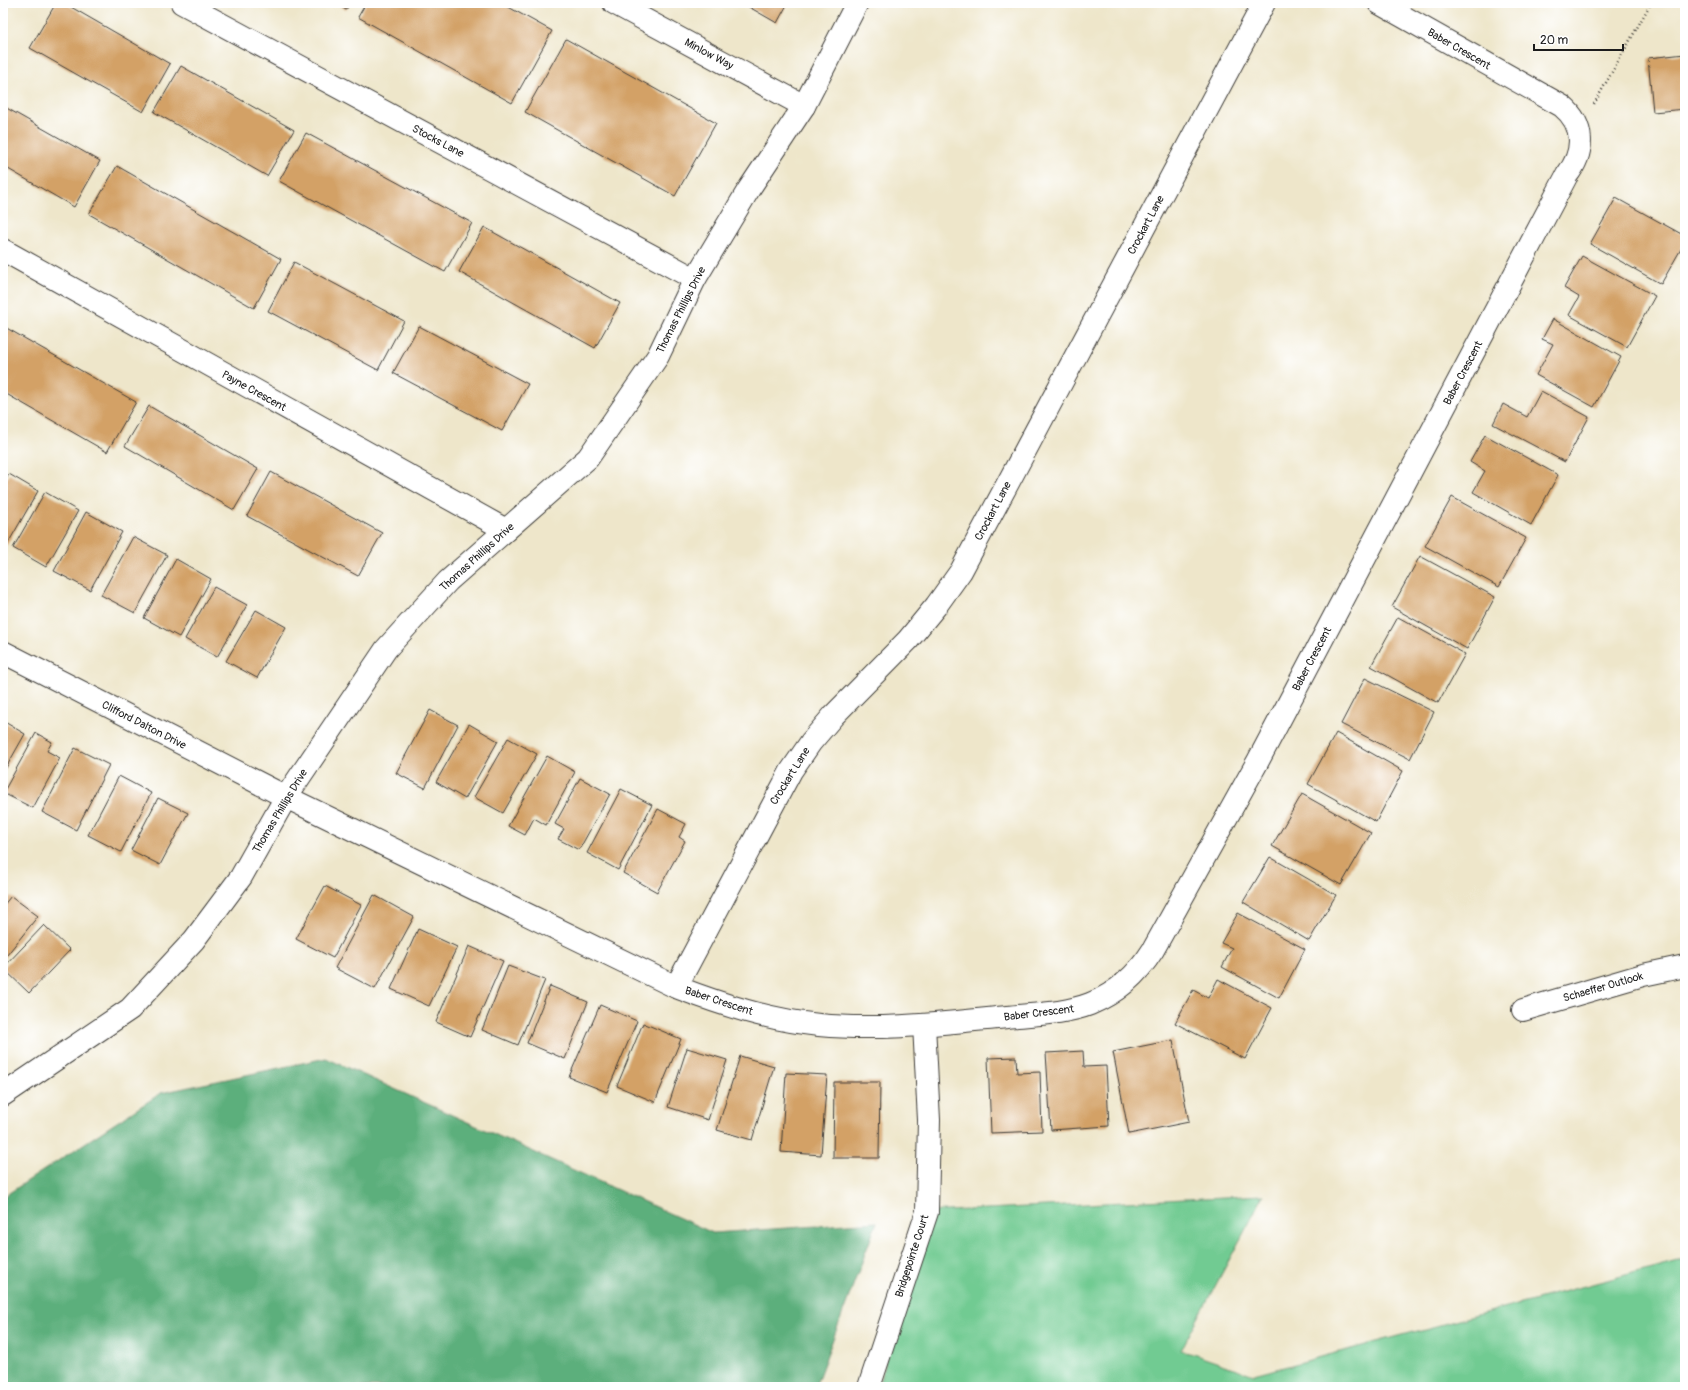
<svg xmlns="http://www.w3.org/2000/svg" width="1688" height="1390" font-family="Pangolin,sans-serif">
	<rect width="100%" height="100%" fill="#fff"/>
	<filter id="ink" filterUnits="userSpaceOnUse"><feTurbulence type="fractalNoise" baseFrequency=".025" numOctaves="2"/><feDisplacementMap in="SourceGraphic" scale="8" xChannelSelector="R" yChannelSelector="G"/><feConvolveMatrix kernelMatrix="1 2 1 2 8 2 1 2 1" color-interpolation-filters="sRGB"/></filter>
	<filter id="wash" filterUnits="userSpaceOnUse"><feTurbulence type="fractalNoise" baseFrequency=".012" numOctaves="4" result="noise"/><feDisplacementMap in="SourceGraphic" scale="16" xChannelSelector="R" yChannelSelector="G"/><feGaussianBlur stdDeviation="0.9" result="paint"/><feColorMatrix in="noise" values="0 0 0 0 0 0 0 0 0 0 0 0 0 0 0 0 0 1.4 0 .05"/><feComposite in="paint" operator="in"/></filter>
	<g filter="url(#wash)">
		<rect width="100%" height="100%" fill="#eee6ca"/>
		<polygon fill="#71cb92" stroke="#467457" points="1264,1195 1181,1350 1254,1375 1685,1259 1685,1387 878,1387 927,1212"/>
		<polygon fill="#5caf7c" stroke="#3c664c" points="326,1058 713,1233 877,1222 815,1387 3,1387 3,1197 161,1093"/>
		<g id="blocks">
			<g fill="#d3a166">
				<polygon points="56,3 64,3 170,64 143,112 30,48"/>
				<polygon points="335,3 350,3 346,10"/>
				<polygon points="366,3 501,3 552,31 512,103 358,17"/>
				<polygon points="742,3 788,3 777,23"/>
				<polygon points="566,39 716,123 675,196 525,112"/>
				<polygon points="1685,54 1685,109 1653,112 1648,58"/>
				<polygon points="181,66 294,130 267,176 154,112"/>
				<polygon points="3,106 100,161 74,207 3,166"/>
				<polygon points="306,133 472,223 445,272 279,181"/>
				<polygon points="117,166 281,259 254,308 89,214"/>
				<polygon points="1616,198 1685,236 1685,242 1661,284 1590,244"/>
				<polygon points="484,227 620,303 595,348 459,272"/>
				<polygon points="1582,256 1655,296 1627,347 1569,315 1579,297 1564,288"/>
				<polygon points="294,262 404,321 378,370 268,311"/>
				<polygon points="1553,319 1621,357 1594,407 1536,375 1553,344 1542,339"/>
				<polygon points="3,326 136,402 107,452 3,392"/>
				<polygon points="419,326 528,384 502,431 393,373"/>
				<polygon points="1541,391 1589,417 1565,462 1493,424 1503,404 1527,417"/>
				<polygon points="149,406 258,469 234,510 125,446"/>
				<polygon points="1485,435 1558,475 1531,525 1473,492 1485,471 1470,462"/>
				<polygon points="271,472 382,533 358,576 247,516"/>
				<polygon points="9,474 38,491 7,545 3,543 3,484"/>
				<polygon points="45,492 78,511 46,567 13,548"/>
				<polygon points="1452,497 1526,538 1499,587 1425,546"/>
				<polygon points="86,512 122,532 90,590 54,571"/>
				<polygon points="133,537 167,555 135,613 101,595"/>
				<polygon points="1420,556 1495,597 1467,649 1392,607"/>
				<polygon points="176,559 211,579 179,637 144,618"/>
				<polygon points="214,587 247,605 217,657 185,639"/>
				<polygon points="256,610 286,627 257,678 226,661"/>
				<polygon points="1398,617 1465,654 1438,703 1371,666"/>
				<polygon points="1365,678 1434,712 1410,759 1341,724"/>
				<polygon points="430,710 458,725 425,788 396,773"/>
				<polygon points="3,721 25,734 3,773"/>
				<polygon points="469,724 498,741 465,799 436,782"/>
				<polygon points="36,733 52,742 47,751 60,758 33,808 3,793"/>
				<polygon points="1336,733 1403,771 1376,822 1308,784"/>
				<polygon points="508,738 537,754 503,813 474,797"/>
				<polygon points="75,748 109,765 76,830 42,812"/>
				<polygon points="547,756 575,772 546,825 534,818 525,835 508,826"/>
				<polygon points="119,776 151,793 121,852 88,835"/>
				<polygon points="580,778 610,794 579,850 558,839 564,829 555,824"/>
				<polygon points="621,789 652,805 618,870 587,853"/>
				<polygon points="1302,794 1371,833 1341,885 1272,846"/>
				<polygon points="158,798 188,813 160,865 131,850"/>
				<polygon points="658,809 686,824 679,837 685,841 657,892 623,873"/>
				<polygon points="1270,857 1336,895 1309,941 1243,902"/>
				<polygon points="325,886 361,905 333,958 296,939"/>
				<polygon points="374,895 414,917 375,989 335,968"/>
				<polygon points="11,896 38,916 3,960 3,906"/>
				<polygon points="1238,913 1305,949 1279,998 1222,967 1232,948 1221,943"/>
				<polygon points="44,925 70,950 29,993 3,968"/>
				<polygon points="418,929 457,947 429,1006 391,989"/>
				<polygon points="469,946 503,961 470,1037 436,1022"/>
				<polygon points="508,966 545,980 518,1045 482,1030"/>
				<polygon points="1218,979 1272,1008 1245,1059 1175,1023 1193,990 1208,998"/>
				<polygon points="550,986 588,1002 565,1059 527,1043"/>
				<polygon points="600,1005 637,1021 607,1092 569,1077"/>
				<polygon points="643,1023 681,1039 655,1102 617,1086"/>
				<polygon points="1173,1040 1189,1122 1129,1134 1113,1052"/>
				<polygon points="687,1048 727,1060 708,1120 668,1107"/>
				<polygon points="1083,1051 1084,1067 1106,1066 1109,1126 1051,1130 1046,1053"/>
				<polygon points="740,1056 774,1066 752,1140 717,1130"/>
				<polygon points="1016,1057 1017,1073 1040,1072 1042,1131 991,1133 988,1058"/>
				<polygon points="786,1073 827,1075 821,1155 781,1152"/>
				<polygon points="834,1082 880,1082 879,1158 833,1158"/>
			</g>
		</g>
	</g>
	<g filter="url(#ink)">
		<use href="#blocks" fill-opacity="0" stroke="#3c3a36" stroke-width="1"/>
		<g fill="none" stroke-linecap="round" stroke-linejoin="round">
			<defs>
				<g id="minor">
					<polyline points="182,3 695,279"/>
					<polyline points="614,3 804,106"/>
					<polyline points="3,250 506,530"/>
					<path d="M3,652L286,797L676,987C723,1005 769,1020 819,1025C882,1031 944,1023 1007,1017C1034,1014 1064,1014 1090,1004C1117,993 1138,974 1153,950L1258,761L1567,175C1585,152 1585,125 1562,106L1379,3"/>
					<polyline points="676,987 791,771 811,742 834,715 908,640 936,606 961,571 1264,3"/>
					<polyline points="1523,1010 1643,975 1685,966"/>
					<polyline points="3,1095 130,1009 194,940 241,877 286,797 386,649 448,581 588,458 658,356 695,279 749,189 804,106 857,3"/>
					<polyline points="869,1387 927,1212 929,1120 924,1025"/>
				</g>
			</defs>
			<use href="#minor" stroke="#3c3a36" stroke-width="24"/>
			<polyline stroke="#3c3a36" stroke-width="2.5" stroke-dasharray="1 3" stroke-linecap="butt" points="1594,104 1651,3"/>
			<use href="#minor" stroke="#fff" stroke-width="22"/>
		</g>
	</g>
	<g text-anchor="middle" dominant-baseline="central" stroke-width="4" stroke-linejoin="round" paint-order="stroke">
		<g font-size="11" fill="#1c1c1c" stroke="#fff">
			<text transform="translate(1459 49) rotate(30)">Baber Crescent</text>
			<text transform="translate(709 54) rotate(28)">Minlow Way</text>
			<text transform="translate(438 141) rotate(28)">Stocks Lane</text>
			<text transform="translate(1146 225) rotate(-62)">Crockart Lane</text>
			<text transform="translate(681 310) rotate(-63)">Thomas Phillips Drive</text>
			<text transform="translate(1463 373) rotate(-62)">Baber Crescent</text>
			<text transform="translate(254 391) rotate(29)">Payne Crescent</text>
			<text transform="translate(993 511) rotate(-62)">Crockart Lane</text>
			<text transform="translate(477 557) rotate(-42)">Thomas Phillips Drive</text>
			<text transform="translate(1312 659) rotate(-62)">Baber Crescent</text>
			<text transform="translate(144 725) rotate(27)">Clifford Dalton Drive</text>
			<text transform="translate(790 776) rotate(-58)">Crockart Lane</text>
			<text transform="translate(280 811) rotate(-59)">Thomas Phillips Drive</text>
			<text transform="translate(1603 987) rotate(-16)">Schaeffer Outlook</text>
			<text transform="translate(719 1001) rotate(18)">Baber Crescent</text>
			<text transform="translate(1039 1013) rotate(-7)">Baber Crescent</text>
			<text transform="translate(912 1256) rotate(-72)">Bridgepointe Court</text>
		</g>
	</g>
	<rect width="1688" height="1390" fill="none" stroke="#fff" stroke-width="16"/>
	<path d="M1534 44v6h89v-6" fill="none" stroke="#1c1c1c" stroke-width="2"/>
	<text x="1540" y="44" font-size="12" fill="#1c1c1c" stroke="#ffffff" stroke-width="3" paint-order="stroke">20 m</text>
</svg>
